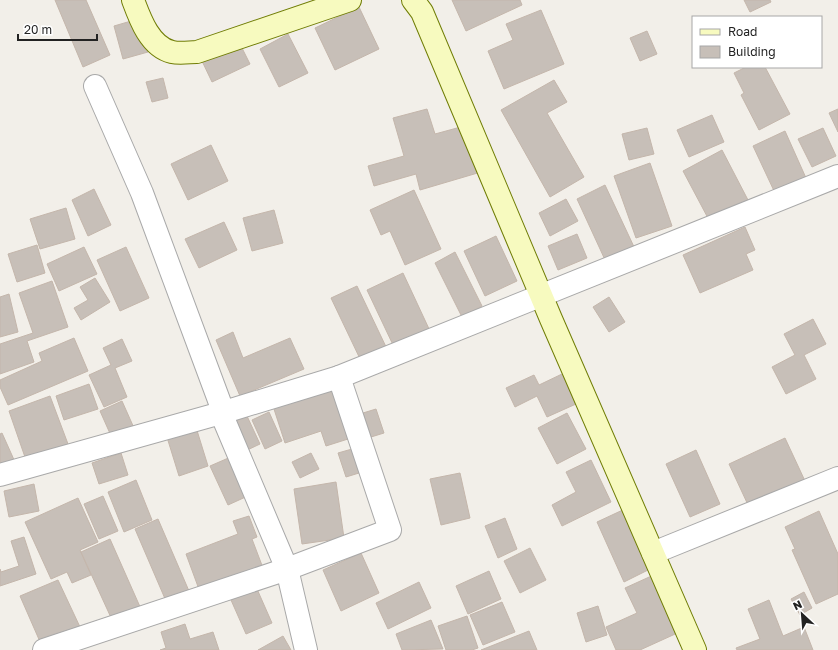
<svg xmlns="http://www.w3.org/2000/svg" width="838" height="650" font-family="'Golos Text',sans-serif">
	<rect width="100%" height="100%" fill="#f2efe9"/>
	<g fill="#c7bfb8" stroke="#c4b6ab">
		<polygon points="55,0 86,0 110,55 83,67"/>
		<polygon points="452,0 520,0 522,5 466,31"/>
		<polygon points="744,0 770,0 771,2 750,12"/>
		<polygon points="359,7 379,49 335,70 315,28"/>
		<polygon points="541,10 564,64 504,89 488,51 513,40 506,24"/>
		<polygon points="138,19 148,52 123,59 114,26"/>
		<polygon points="647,31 657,54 640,61 630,38"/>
		<polygon points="288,34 308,73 279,87 260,49"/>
		<polygon points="240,44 250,64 212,82 202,61"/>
		<polygon points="746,67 765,67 790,114 759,130 741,95 744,93 734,73"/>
		<polygon points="163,78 168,98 152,102 146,82"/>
		<polygon points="554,80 567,102 547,113 584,177 550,197 501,110"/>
		<polygon points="427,109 435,134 468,125 481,172 420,190 416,174 374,186 368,166 404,156 393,118"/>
		<polygon points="838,109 838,132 829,113"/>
		<polygon points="712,115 724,142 689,157 677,130"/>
		<polygon points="647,128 654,154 629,160 622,134"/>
		<polygon points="823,128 836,156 812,167 798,139"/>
		<polygon points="785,131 806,178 775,193 753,146"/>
		<polygon points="211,145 228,181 188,200 171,164"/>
		<polygon points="722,150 748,200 709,220 683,171"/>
		<polygon points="650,163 672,226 636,238 614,176"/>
		<polygon points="605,185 635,249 606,262 577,199"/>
		<polygon points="94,189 111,225 88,236 72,200"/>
		<polygon points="414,190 441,249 405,265 390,231 381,235 370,210"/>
		<polygon points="566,199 578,221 550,236 539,213"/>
		<polygon points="66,208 75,239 40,249 30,219"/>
		<polygon points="274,210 283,243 252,251 243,218"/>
		<polygon points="224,222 237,250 199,268 185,239"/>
		<polygon points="745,227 755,250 746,254 753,270 700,293 683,255"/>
		<polygon points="577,234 587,258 558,270 548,246"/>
		<polygon points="496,236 517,281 485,296 464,251"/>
		<polygon points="37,245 45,273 17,282 8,254"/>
		<polygon points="84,247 97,274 59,291 47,264"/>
		<polygon points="126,247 149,298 120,311 97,260"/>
		<polygon points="455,252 482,306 462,317 435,263"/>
		<polygon points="403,273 430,331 394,347 367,290"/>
		<polygon points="95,278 110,302 81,320 74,308 88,300 80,287"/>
		<polygon points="52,281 68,327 27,341 34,362 0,374 0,344 33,333 19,293"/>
		<polygon points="357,286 388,351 362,363 331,298"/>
		<polygon points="9,294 18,332 0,337 0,297"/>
		<polygon points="609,297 625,322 609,332 593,307"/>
		<polygon points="813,319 826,344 804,355 816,379 786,394 772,367 795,355 784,334"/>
		<polygon points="233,332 243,358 290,338 304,369 240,396 216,340"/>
		<polygon points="74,338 88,371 8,405 0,387 0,380 42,361 39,353"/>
		<polygon points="122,339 132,361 115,368 127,397 104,407 89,375 111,365 103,348"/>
		<polygon points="562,374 576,404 547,417 537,396 515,407 506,388 534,375 539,385"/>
		<polygon points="89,384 98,409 64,420 56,396"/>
		<polygon points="331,387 348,439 326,446 321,431 285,443 273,406"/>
		<polygon points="50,396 68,444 26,460 9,411"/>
		<polygon points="122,401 134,428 112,438 100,411"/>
		<polygon points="376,409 384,433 371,437 363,413"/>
		<polygon points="269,412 282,441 265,449 252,420"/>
		<polygon points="567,413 586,449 557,464 538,428"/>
		<polygon points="247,416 260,444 243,452 230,423"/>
		<polygon points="195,424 208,466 179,476 166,434"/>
		<polygon points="2,433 15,462 0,469 0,434"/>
		<polygon points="785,438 805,481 749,507 729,464"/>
		<polygon points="352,449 359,473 346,477 338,453"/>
		<polygon points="696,450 720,504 690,517 666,464"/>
		<polygon points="121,453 128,475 99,484 92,463"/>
		<polygon points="311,453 319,469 300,478 292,462"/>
		<polygon points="233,456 250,495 228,505 210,466"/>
		<polygon points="591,460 611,502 562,526 552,505 576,492 566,472"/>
		<polygon points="460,473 470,518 441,525 430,479"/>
		<polygon points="136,480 152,520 124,532 108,492"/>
		<polygon points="336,482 344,538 302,544 294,489"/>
		<polygon points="34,484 39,511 9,517 4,491"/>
		<polygon points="103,496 118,531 99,539 84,504"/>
		<polygon points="78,498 98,542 80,550 91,575 72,583 67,572 51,579 25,522"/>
		<polygon points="627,508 654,567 624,582 597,522"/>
		<polygon points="819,511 838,554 838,594 816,604 792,550 795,549 785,527"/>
		<polygon points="249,516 257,537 252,539 263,568 200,592 186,554 238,534 233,521"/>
		<polygon points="505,518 517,549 498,558 485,526"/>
		<polygon points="158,519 192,598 169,608 135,529"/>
		<polygon points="24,537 36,574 0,586 0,569 1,572 19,566 11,541"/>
		<polygon points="110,539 141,609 113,622 81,552"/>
		<polygon points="530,548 546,580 520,593 504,561"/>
		<polygon points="361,553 379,593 341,611 323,570"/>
		<polygon points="489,571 501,599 468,614 456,586"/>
		<polygon points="658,573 684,630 640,650 616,650 606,627 637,613 625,588"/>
		<polygon points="58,580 80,627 41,644 20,596"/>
		<polygon points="419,582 431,608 388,629 376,603"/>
		<polygon points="257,589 272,623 246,634 231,600"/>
		<polygon points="804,592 812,608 800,615 791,599"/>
		<polygon points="769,600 783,636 804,627 813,650 737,650 736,648 760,639 748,609"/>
		<polygon points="502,602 515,632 483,645 470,615"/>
		<polygon points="598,606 607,635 586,642 577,613"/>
		<polygon points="467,616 478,648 472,650 446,650 438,626"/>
		<polygon points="431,620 443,649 402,650 396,634"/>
		<polygon points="185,624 190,639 213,632 219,650 160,650 166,648 161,632"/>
		<polygon points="529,631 537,650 481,650"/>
		<polygon points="283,636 291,650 258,650"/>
	</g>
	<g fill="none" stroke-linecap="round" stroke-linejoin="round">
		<defs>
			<g id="street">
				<polyline points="95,86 142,193 223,411 221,413 287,569 306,650"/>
				<polyline points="0,475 221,413 339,377"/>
				<polyline points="653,553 838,478"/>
				<polyline points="44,650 287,569 390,530 339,377 838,176"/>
			</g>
			<g id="secondary">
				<path d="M133,0C140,19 150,47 172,52C180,54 190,52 197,52L350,0"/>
				<polyline points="413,0 422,12 551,319 695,650"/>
			</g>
		</defs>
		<use href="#street" stroke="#a9a9a9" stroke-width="24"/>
		<use href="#secondary" stroke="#707d05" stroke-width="24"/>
		<use href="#street" stroke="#fff" stroke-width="22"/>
		<use href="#secondary" stroke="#f7fabf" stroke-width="22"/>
	</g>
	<rect x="692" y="16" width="130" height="52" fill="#ffffff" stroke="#a7a7a7"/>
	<rect x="700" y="29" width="20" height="6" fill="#f7fabf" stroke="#a7a7a7"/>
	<text x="728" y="36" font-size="12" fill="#222222">Road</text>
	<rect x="700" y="46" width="20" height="12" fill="#c7bfb8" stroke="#a7a7a7"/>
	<text x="728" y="56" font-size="12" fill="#222222">Building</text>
	<g transform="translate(802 614) rotate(334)" stroke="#ffffff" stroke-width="3" paint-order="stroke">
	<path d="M0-3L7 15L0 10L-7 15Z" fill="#222222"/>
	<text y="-6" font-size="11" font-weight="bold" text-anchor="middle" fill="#222222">N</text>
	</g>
	<path d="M18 34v6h79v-6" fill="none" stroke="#222222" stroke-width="2"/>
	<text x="24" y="34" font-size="12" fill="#222222" stroke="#ffffff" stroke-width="3" paint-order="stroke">20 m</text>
</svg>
